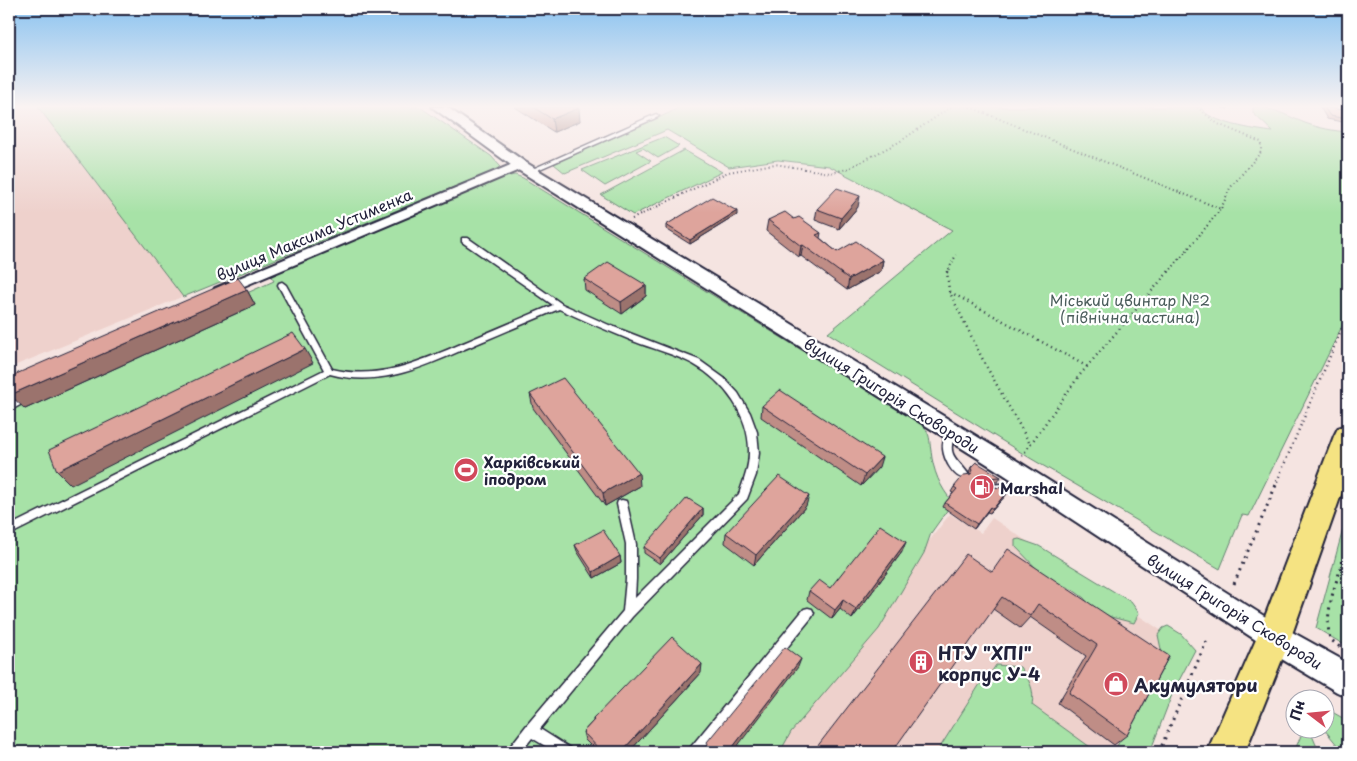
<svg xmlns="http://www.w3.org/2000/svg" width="1357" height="761" font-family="'Playpen Sans',sans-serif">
	<rect width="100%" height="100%" fill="#f5e4e1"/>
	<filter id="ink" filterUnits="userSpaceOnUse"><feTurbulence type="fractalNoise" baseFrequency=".02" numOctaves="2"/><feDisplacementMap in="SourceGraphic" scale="10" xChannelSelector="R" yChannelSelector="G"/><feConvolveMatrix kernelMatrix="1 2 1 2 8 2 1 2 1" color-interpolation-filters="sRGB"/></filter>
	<g filter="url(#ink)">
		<g fill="#eed1cc">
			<polygon points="9,107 100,107 235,275 9,368"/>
			<polygon points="950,514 981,533 992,518 1192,651 1145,752 765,752"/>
		</g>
		<g fill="#a7e2a7" stroke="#648271">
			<polygon points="38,107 420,107 491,156 500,166 496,170 183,297"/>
			<path d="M679,107H1201C1208,123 1257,130 1273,132L1253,113V107C1273,107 1287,116 1305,123C1319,128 1334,131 1348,132V314L1249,516L1242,515L1220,569L1030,458L828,333L952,230L829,166L778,160L729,167L667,130L565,173L554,164L669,113Z"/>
			<polygon points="664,137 679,146 658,158 643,148 636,151 651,161 605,186 582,170"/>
			<polygon points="684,150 722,172 633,215 601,195"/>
			<path d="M515,175L523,178L923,425C931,436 929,439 931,451C933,470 940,488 953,502L931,533L924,553L879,629L791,732L780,752H9V399L274,281L270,275L504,177Z"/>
			<polygon points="1348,511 1348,647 1316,628"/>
			<polygon points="1019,539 1039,546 1131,602 1139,613 1134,623 1111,617 1092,608 1084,598 1073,590 1054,581 1037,569 1015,546 1015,540"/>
			<polygon points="1168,626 1181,634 1195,650 1173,692 1150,752 1114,752 1154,675 1164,663 1158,635 1163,628"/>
			<path d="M996,665L1020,667C1029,680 1035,689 1032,705L1097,752H937L987,673L990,674Z"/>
			<polygon points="1325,708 1348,721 1348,752 1343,752 1324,729"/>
			<polygon points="1303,731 1311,733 1319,752 1294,752"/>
		</g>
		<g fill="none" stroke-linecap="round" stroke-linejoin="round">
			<defs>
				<g id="service">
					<polygon points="656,114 659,116 658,117 533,172 529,172 528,171"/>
					<path d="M462,238H468L562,304L609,325L699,360L724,378L738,393L750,413L757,432L759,453L756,475L747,499L632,617L540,729L570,748L572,752H555L532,738L521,752H507L509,748L526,726L623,611L626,579V544L617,504L618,501L622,500L626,501L627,504L636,544V579L635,598L739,494C744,480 749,467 749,453C750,416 725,382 693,364C676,355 651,348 633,341C608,331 583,320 559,309C533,320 507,331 481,342C431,363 385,389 330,374L9,535V526L324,370L278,285L279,283L282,282L286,285L332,369C383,382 429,357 475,338C501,327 527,316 553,305L462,242Z"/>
					<polygon points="21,398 24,399 25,401 24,403 9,411 9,404"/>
					<path d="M951,428L954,429L956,432C945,457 958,458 969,475L967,478C955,481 944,460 943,449C942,442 945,436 948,429Z"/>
					<path d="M1028,475L1031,476L1033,479L1031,482C1018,489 1005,495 990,491L988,488L990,485L1012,483Z"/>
					<polygon points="808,608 812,609 814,613 812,617 702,752 688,752 690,748 804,609"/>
				</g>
				<g id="minor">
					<polygon points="1323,107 1348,107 1348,113 1328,110"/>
					<polygon points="520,161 526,165 524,168 225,294 215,294 213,291 215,288"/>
				</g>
				<polygon id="tertiary" points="432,107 447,107 525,162 1019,462 1283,628 1287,637 1283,646 1274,650 1265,646 1003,474 515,168"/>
				<polygon id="secondary" points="1274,622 1348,663 1348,697 1337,692 1263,648 1259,637 1263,626"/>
				<polygon id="primary" points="1348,425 1348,475 1291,637 1245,752 1207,752 1258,635 1334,436 1338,428"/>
			</defs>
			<use href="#service" stroke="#22223b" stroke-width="3"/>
			<use href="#minor" stroke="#22223b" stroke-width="4"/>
			<use href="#tertiary" stroke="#22223b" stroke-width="4"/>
			<use href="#secondary" stroke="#22223b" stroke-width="4"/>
			<use href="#primary" stroke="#22223b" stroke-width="4"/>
			<g stroke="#22223b" stroke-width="2" stroke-dasharray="1 3" stroke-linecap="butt">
				<polyline points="970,107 1221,209 1168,273"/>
				<polyline points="1197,107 1218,124 1261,142 1261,152 1230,188 1221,209"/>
				<polyline points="632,219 728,172 775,164 830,173 847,169 899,142 951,107"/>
				<polyline points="947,273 956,255"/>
			</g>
			<g stroke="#22223b" stroke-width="2.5" stroke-dasharray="1 4" stroke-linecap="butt">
				<polyline points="947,271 949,291 985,364 1030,444"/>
				<polyline points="950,292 1088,367"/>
				<polyline points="1022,456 1079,376 1169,271"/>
				<polyline points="1275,486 1348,314"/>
			</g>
			<g stroke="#22223b" stroke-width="3" stroke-dasharray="2 5" stroke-linecap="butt">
				<polyline points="1234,584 1276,485"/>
				<path d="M1345,651L1330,639C1323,609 1339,576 1348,547"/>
				<polyline points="1159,752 1207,640"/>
			</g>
			<use href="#service" fill="#fff" fill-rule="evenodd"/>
			<use href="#minor" fill="#fff" fill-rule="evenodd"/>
			<use href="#tertiary" fill="#fff" fill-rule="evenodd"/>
			<use href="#secondary" fill="#fff" fill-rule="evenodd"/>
			<use href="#primary" fill="#f5e382" fill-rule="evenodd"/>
		</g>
		<g fill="#bf8d86" stroke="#22223b">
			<polygon points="515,107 577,107 580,121 554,132"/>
			<polygon points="1221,107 1230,107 1227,109"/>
			<polygon points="1320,107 1327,107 1329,108 1348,111 1348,123 1327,119"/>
			<polygon points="858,207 839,229 815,220 817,209"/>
			<polygon points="737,215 690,244 666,229 666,225"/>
			<polygon points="794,219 821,233 820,238 837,252 883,260 881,271 847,290 801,256 799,257 766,231 768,220"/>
			<polygon points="584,279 646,285 646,296 622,314 585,290"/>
			<polygon points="247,290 255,305 25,409 9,385 9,377"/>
			<polygon points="530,394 640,486 605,506 533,408"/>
			<polygon points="762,406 879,467 861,486 761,417"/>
			<polygon points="971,467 1001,477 998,482 985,482 986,486 1009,489 1007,494 990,513 987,512 974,529 943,507 945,503 953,493 951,492 954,487 971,474 969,472"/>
			<polygon points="806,506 754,565 725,543 726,533"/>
			<polygon points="703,508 703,515 660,564 644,553 644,547"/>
			<polygon points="575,545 620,556 621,563 594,578 577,551"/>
			<polygon points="902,552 852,619 840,609 832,619 807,600 809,591 830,588"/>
			<polygon points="992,572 1169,656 1127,735 1114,745 1058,703 1086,656 1030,617 1020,628 993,609"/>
			<polygon points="701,673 629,752 597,752 585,740 583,732 593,721 593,719"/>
		</g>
		<g fill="#9b736d" stroke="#22223b">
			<polygon points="579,108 580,121 554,132 552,119"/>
			<polygon points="860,196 858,207 839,229 841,218"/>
			<polygon points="737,211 737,215 690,244 690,240"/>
			<polygon points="9,212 13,223 9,224"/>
			<polygon points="803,245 801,256 799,257 801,246"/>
			<polygon points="883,260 881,271 847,290 849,279"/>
			<polygon points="646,285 646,296 622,314 621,302"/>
			<polygon points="247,290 255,305 25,409 10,395"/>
			<polygon points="305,349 313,363 71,485 57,471"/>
			<polygon points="882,457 879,467 861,486 865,475"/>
			<polygon points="639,473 640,486 605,506 603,493"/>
			<polygon points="1009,489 1007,494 990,513 993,509"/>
			<polygon points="809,496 806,506 754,565 756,555"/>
			<polygon points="990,507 987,512 974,529 977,524"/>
			<polygon points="703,508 703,515 660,564 660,558"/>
			<polygon points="906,542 902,552 852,619 856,609"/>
			<polygon points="620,556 621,563 594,578 593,572"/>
			<polygon points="843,600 840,609 832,619 835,610"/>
			<polygon points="801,659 798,667 733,752 729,752"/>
			<polygon points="702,664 701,673 629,752 623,752 623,750"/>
		</g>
		<g fill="#dea49c" stroke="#22223b">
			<polygon points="533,107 577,107 579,108 552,119"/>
			<polygon points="1324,107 1348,111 1348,119 1330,116"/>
			<polygon points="837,188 860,196 841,218 817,209"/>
			<polygon points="712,197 737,211 690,240 666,225"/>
			<polygon points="785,212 794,219 799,217 821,233 816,235 837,252 856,241 883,260 849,279 803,245 801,246 768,220"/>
			<polygon points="608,262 646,285 621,302 584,279"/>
			<polygon points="238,278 247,290 10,395 9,391 13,386 11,383 9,383 9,377"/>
			<polygon points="293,333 305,349 57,471 49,450"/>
			<polygon points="563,378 639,473 603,493 530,394"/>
			<polygon points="780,390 882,457 865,475 762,406"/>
			<polygon points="976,462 1001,477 987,478 984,481 986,486 1009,489 993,509 990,507 977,524 945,503 957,489 954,487 964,475 971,474 973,470 971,467"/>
			<polygon points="779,476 809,496 756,555 726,533"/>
			<polygon points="687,498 703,508 660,558 644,547"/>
			<polygon points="880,525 906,542 856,609 843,600 835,610 809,591 819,580 830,588"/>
			<polygon points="603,530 620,556 593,572 575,545"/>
			<polygon points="1008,549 1169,656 1127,735 1069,693 1097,645 1038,604 1030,616 1002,597 892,752 813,752 966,554 992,572"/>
			<polygon points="672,637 702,664 623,750 621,748 617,752 602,752 583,732 594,720 593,719"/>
			<polygon points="785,647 801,659 729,752 702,752 708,744 707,742"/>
		</g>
	</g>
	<linearGradient id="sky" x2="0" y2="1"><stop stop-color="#89c2f0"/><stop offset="0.5" stop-color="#faf3f2"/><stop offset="1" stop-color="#faf3f2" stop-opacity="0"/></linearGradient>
	<rect width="1357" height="213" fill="url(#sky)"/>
	<defs>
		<symbol id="stadium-disc" viewBox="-11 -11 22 22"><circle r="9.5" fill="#d1495b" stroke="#fff"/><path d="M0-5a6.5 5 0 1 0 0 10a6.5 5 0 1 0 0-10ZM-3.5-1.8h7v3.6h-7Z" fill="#fff"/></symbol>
		<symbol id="fuel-disc" viewBox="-11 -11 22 22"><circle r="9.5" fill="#d1495b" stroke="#fff"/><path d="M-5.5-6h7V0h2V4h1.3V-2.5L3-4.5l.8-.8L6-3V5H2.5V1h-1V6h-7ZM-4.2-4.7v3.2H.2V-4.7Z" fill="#fff"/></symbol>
		<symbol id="building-disc" viewBox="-11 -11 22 22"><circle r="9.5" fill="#d1495b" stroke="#fff"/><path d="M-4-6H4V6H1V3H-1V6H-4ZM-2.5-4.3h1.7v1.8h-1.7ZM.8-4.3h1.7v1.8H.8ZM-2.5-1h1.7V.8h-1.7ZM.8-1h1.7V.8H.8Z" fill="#fff"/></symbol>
		<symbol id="shop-disc" viewBox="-11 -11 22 22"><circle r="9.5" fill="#d1495b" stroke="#fff"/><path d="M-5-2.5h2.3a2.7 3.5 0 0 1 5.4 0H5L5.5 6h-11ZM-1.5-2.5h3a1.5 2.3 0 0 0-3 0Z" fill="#fff"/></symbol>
	</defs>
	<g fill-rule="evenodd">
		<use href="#stadium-disc" x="452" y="456" width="28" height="28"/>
		<use href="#fuel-disc" x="968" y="473" width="28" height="28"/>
		<use href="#building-disc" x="907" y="648" width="28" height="28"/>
		<use href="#shop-disc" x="1102" y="670" width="28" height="28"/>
	</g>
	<g text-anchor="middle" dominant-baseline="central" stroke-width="4.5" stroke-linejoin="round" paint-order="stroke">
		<g font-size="15" fill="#22223b" stroke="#fff">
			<text transform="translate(314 234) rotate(-23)">вулиця Максима Устименка</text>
			<text transform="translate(892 395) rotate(32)">вулиця Григорія Сковороди</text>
			<text transform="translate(1235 611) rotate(32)">вулиця Григорія Сковороди</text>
		</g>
		<g font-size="15" fill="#4a5c5b" stroke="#fff">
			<text x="1130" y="299">Міський цвинтар №2<tspan x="1130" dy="17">(північна частина)</tspan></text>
		</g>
		<g font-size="15" font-weight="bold" fill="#22223b" stroke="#fff" text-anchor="start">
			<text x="484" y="461">Харківський<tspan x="484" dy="17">іподром</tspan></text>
			<text x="1000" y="487">Marshal</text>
		</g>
		<g font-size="18" font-weight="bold" fill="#22223b" stroke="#fff" text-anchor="start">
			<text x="938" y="652">НТУ "ХПІ"<tspan x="938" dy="21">корпус У-4</tspan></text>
			<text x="1134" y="684">Акумулятори</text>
		</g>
	</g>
	<rect width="1357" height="761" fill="none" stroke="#fff" stroke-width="30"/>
	<rect x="15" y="15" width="1327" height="731" fill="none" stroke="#22223b" stroke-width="2" filter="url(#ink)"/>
	<g transform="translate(1310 714) rotate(286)"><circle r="24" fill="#ffffff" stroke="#a7a7b1"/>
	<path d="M0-4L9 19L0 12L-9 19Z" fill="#d1495b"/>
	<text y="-8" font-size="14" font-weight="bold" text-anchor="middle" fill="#22223b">Пн</text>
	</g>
</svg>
